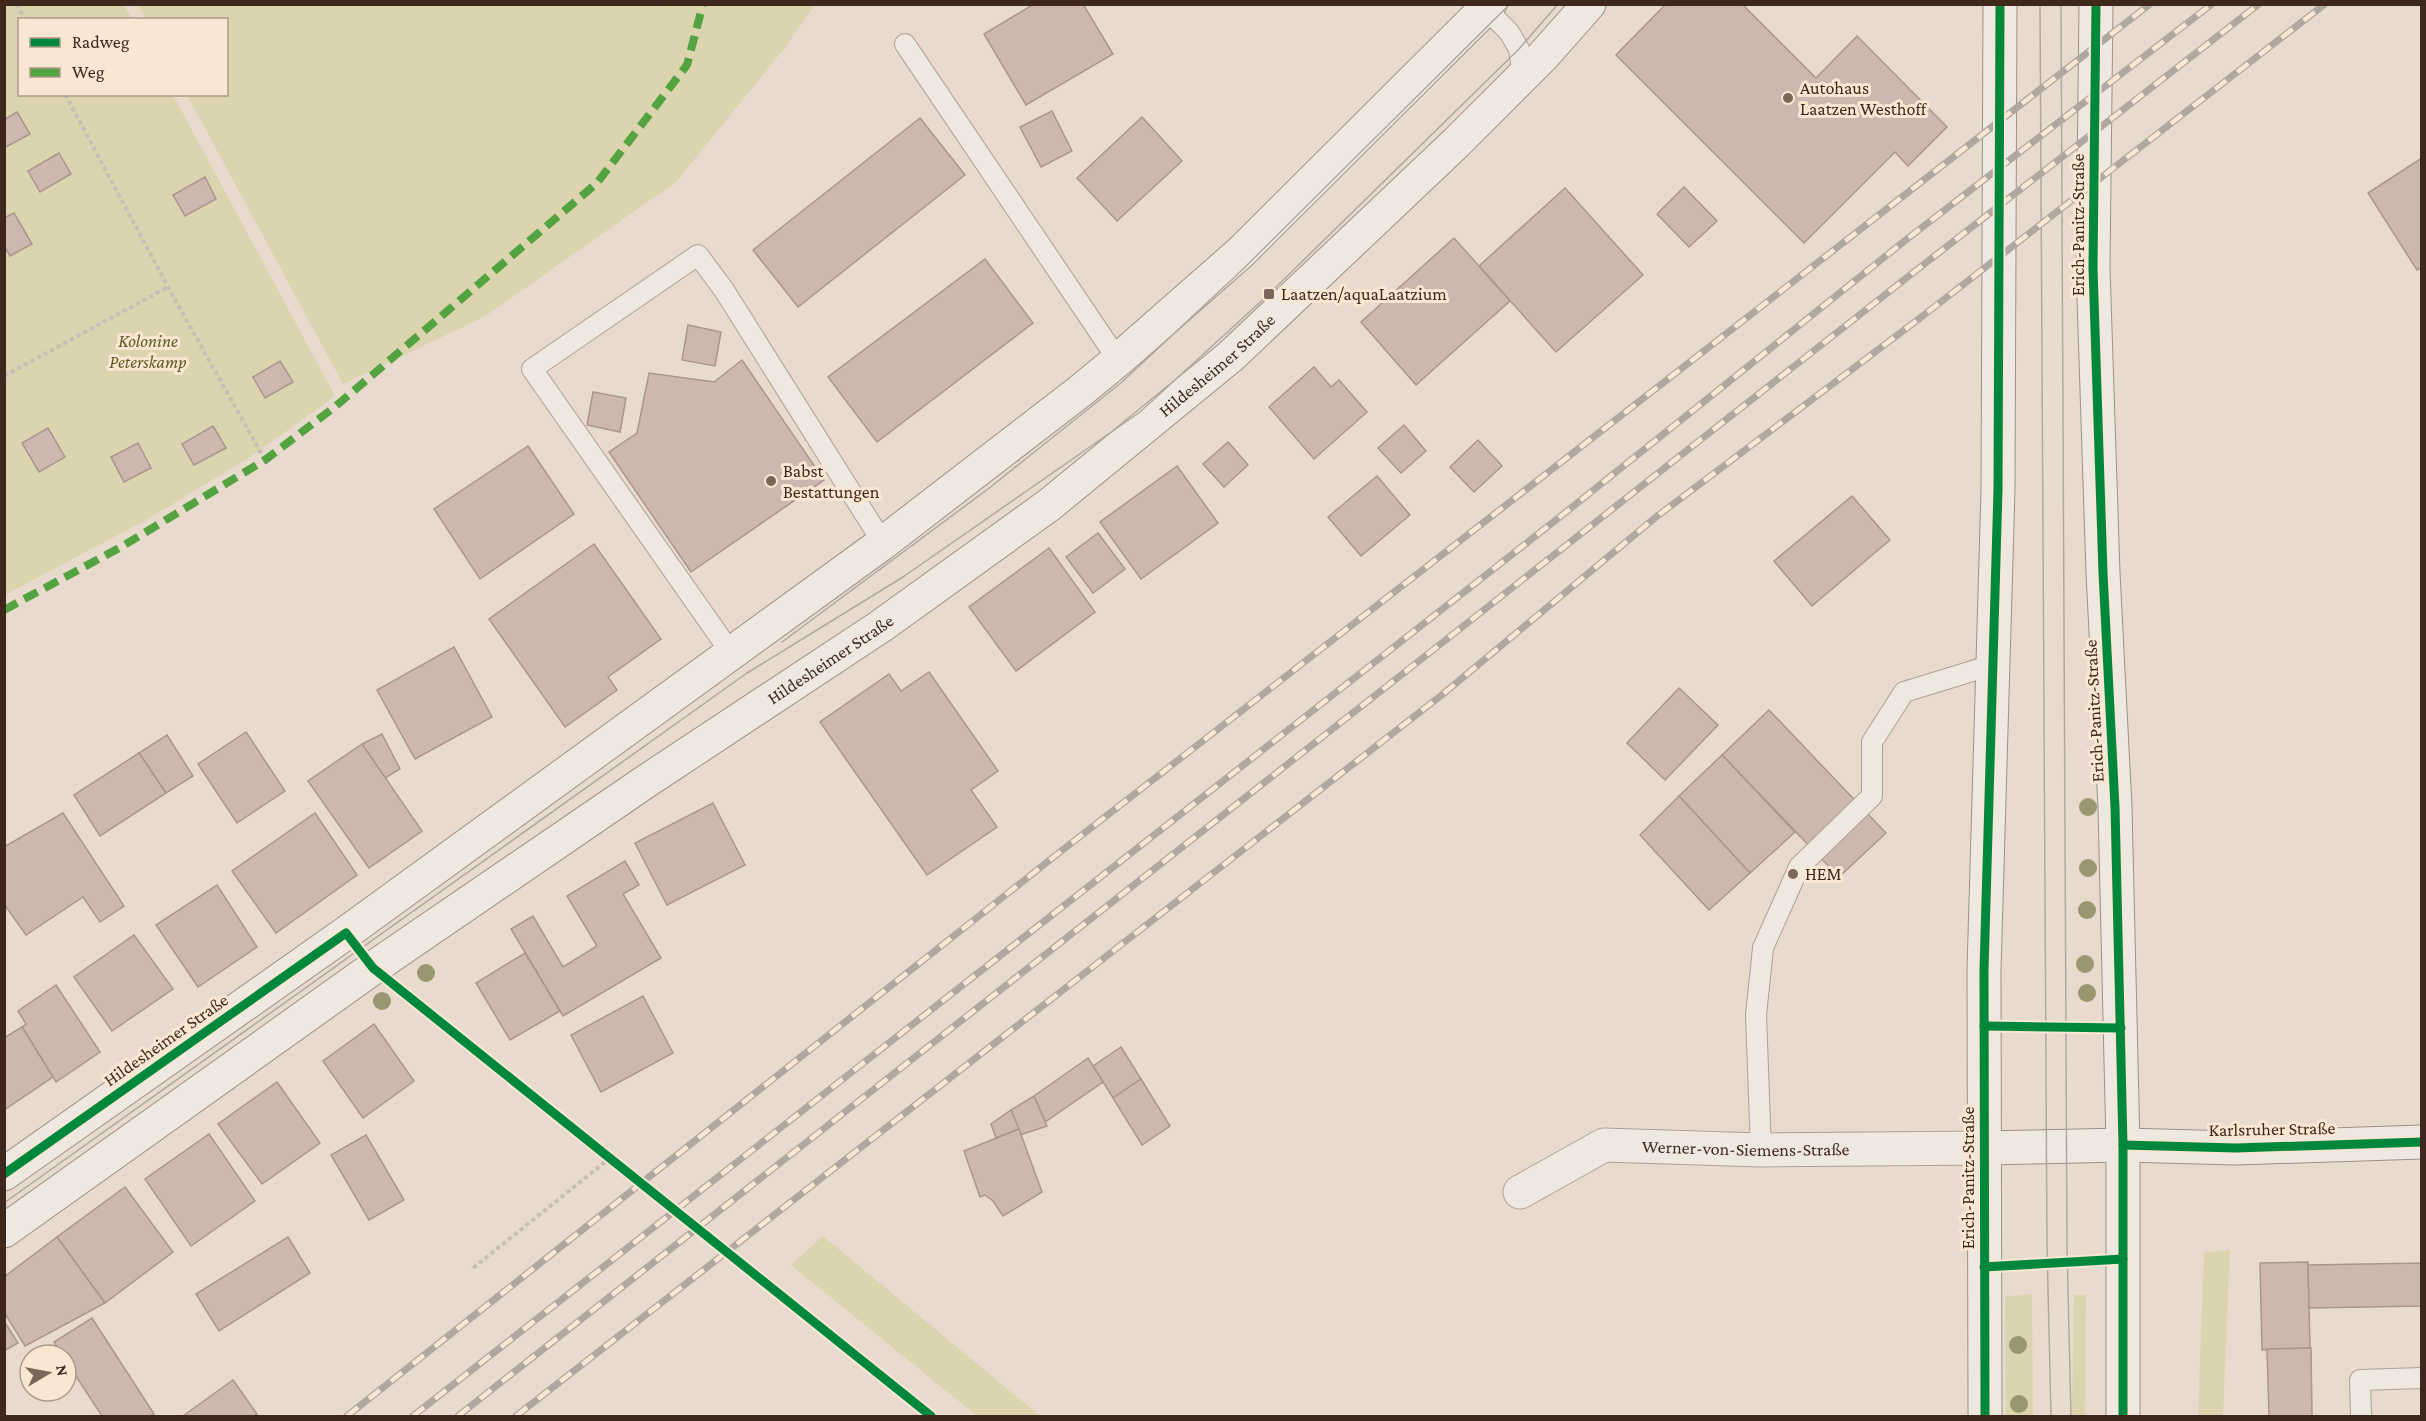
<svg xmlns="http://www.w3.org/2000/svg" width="2426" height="1421" font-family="'Crimson Pro',serif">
	<rect width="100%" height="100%" fill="#e8dbce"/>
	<g fill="#dcd3af">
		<polygon points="662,4 815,5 783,50 676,182 484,317 343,384 187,95 226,94 226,20 146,19 138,5 660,5 651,11"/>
		<polygon points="5,5 124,5 132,19 20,20 20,94 173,95 335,396 249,458 146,520 5,595"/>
		<polygon points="823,1236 1040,1416 977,1416 791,1265"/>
		<polygon points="2230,1250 2223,1416 2198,1416 2204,1253"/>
		<polygon points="2032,1294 2033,1416 2006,1416 2005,1297"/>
		<polygon points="2074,1295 2086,1295 2085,1416 2072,1416"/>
	</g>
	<g fill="#ccb8af" stroke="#a9968d" stroke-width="1.5">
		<polygon points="1034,4 1083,4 1113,54 1026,105 984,34"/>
		<polygon points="1666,4 1742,4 1816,78 1857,36 1947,127 1908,166 1895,152 1804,243 1616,55"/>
		<polygon points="1052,111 1072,151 1041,167 1020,127"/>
		<polygon points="17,112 30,134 4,148 4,120"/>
		<polygon points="1142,117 1182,161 1117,221 1077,178"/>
		<polygon points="920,118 965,175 798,307 753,250"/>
		<polygon points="59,153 71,174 40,192 28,171"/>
		<polygon points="2422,158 2422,267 2417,270 2368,193"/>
		<polygon points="205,177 216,199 185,216 173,195"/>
		<polygon points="1684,187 1717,221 1689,247 1657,214"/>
		<polygon points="1565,188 1643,275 1556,352 1479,266"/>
		<polygon points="14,213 32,244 10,256 4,246 4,218"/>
		<polygon points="1454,238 1510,301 1416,385 1361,322"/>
		<polygon points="985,259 1033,323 877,442 828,377"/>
		<polygon points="688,325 721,332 715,366 682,360"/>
		<polygon points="742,360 824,480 691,572 609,452 637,433 649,373 714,382"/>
		<polygon points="280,361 293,382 265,398 253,377"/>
		<polygon points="1314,367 1331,387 1339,380 1367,412 1314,459 1269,407"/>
		<polygon points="593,392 626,398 620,432 587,425"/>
		<polygon points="1404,425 1426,451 1401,473 1378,448"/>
		<polygon points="213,426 226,448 194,465 182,444"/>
		<polygon points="48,428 65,457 39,472 22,443"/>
		<polygon points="1478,440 1502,466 1474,492 1450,467"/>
		<polygon points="1228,442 1248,465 1224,487 1203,464"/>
		<polygon points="138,443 151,468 124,482 111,457"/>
		<polygon points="528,446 574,514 480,579 434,509"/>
		<polygon points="1177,466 1218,523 1141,579 1100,522"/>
		<polygon points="1377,476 1410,515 1361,556 1328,517"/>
		<polygon points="1852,496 1890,540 1812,606 1774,561"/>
		<polygon points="1098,533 1125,569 1093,593 1066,557"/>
		<polygon points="594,544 661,639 608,677 617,690 565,727 489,619"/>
		<polygon points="1049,548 1095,612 1016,671 969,607"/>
		<polygon points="454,647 492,717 415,759 377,690"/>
		<polygon points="929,672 998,771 971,790 997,827 927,875 820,722 889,674 901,691"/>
		<polygon points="1679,688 1718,725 1665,780 1627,743"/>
		<polygon points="1769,710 1886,833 1839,877 1722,755"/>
		<polygon points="246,732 285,791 237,823 198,764"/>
		<polygon points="382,734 400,769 385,778 362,744"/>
		<polygon points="167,735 193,776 166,793 139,753"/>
		<polygon points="362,744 422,831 369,868 308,781"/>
		<polygon points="139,753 166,793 100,836 74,795"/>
		<polygon points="1722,755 1795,832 1750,873 1679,796"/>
		<polygon points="1679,796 1750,873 1709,910 1640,835"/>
		<polygon points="713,803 745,865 667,905 635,843"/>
		<polygon points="63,813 124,906 100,922 83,897 26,935 4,904 4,847"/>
		<polygon points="315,813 357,875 276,933 232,871"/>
		<polygon points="625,861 639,885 623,894 661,958 563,1016 511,929 533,916 563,967 597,946 567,896"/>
		<polygon points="217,885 257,947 198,987 156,925"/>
		<polygon points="134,935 173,989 112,1031 74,977"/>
		<polygon points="525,953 560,1011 510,1040 476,983"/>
		<polygon points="56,985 100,1052 56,1082 22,1027 26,1024 18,1011"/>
		<polygon points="643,996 673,1053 601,1092 571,1035"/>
		<polygon points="374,1024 414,1081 363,1118 323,1061"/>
		<polygon points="22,1027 53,1077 4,1110 4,1038"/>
		<polygon points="1121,1047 1141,1079 1113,1098 1093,1066"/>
		<polygon points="1088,1058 1103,1082 1045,1122 1034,1096"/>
		<polygon points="1141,1079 1170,1126 1142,1145 1113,1098"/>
		<polygon points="277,1082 320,1143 262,1184 218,1124"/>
		<polygon points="1034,1096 1047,1126 1020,1135 1011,1110"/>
		<polygon points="1011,1110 1019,1129 996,1138 991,1124"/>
		<polygon points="1019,1129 1042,1192 1003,1216 993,1201 985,1195 980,1197 964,1151"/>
		<polygon points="209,1134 255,1201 191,1246 145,1179"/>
		<polygon points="366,1135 404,1200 369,1220 331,1155"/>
		<polygon points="125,1187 173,1252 105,1303 57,1237"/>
		<polygon points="57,1237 105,1303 25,1346 4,1312 4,1277"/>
		<polygon points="288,1237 310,1273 219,1331 196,1294"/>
		<polygon points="2308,1262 2310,1348 2262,1350 2260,1263"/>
		<polygon points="2422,1263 2422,1306 2309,1308 2308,1265"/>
		<polygon points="92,1318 154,1414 150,1416 102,1416 66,1361 66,1355 62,1355 54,1342"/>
		<polygon points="4,1321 18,1343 4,1351"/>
		<polygon points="2311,1348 2312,1416 2269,1416 2267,1349"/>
		<polygon points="233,1380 257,1414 253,1416 183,1416"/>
	</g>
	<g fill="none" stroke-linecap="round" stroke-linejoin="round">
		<defs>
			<g id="lane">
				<polyline points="1481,4 1509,32 1519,49 1523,76"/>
				<polyline points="905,44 1118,360"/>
				<polyline points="731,653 532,369 698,255 724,290 883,543"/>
				<polyline points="1761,1150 1756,1015 1763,948 1799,867 1872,796 1872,742 1904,692 1992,665"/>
				<polyline points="2361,1416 2360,1380 2422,1378"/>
			</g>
			<g id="street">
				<path id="s1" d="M1520,1192L1604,1145L1761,1150L1984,1148"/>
			</g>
			<g id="secondary">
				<polyline points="2096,4 2093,268 2103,573 2115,807 2123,1145 2123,1416"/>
				<polyline points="1984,1148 2123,1145 2236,1148 2422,1142"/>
				<polyline points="4,1174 346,933 883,543 1079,392 1118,360 1241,252 1490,4"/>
				<path id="s2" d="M4,1231L373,968L645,782L881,626L1049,505L1231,356L1456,143L1543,56L1589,4"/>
				<polyline points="1985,1416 1984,970 1998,490 2000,4"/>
			</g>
		</defs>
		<use href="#lane" stroke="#aea097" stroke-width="22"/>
		<use href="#street" stroke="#aea097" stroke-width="35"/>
		<use href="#secondary" stroke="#9d9087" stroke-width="35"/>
		<g stroke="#c9bfb7" stroke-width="4" stroke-dasharray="4.5 3" stroke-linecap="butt">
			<polyline points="17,4 25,20"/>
			<polyline points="65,94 168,287 265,460"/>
			<polyline points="4,376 168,287"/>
			<polyline points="473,1268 610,1158"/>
		</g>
		<use href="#lane" stroke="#efe8e1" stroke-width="20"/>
		<use href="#street" stroke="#efe8e1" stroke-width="33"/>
		<use href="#secondary" stroke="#efe8e1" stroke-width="33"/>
		<g stroke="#afa7a0" stroke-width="1.5">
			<polyline points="2040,4 2047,1247 2051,1416"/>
			<polyline points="2061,4 2067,1247 2071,1416"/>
			<polyline points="782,642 988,489 1122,382 1241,271 1510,4"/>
			<polyline points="4,1203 747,673 903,577 1140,412 1269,294 1519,49 1558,4"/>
		</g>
		<defs>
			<g id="rail">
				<polyline points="347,1416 1051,859 2150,4"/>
				<polyline points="413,1416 1561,516 1907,239 2212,4"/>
				<polyline points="458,1416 1914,272 2259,4"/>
				<polyline points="516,1416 1443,694 1656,517 1920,318 2325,4"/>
			</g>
		</defs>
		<use href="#rail" stroke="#afa7a0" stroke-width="7"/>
		<use href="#rail" stroke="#f9e7d4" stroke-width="4.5" stroke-dasharray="14" stroke-linecap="butt"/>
		<polyline stroke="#54a341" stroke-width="8" stroke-dasharray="15 8" stroke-linecap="butt" points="4,610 121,547 265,460 336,406 597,183 687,65 703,4"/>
		<defs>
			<g id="cycleway">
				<polyline points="2096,4 2093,268 2103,573 2115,807 2123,1145 2123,1416"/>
				<polyline points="1984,1026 2121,1028"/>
				<polyline points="2123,1145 2236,1148 2422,1142"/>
				<polyline points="4,1174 346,933 373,968 931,1416"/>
				<polyline points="1984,1267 2123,1259"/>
				<polyline points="1985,1416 1984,970 1998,490 2000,4"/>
			</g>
		</defs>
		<use href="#cycleway" stroke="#f9e7d4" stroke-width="13"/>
		<use href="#cycleway" stroke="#00873e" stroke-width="9"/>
	</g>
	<g fill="#9a966f">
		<circle cx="2088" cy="807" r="9"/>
		<circle cx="2088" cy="868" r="9"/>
		<circle cx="2087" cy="910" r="9"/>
		<circle cx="2085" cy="964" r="9"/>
		<circle cx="426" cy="973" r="9"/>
		<circle cx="2087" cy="993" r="9"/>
		<circle cx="382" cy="1001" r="9"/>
		<circle cx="2018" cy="1345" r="9"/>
		<circle cx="2019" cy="1404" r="9"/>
	</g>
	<g fill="#7a665b" stroke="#f9e7d4" stroke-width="2">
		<circle cx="1788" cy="98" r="6"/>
		<rect x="1263" y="288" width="12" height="12" rx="3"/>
		<circle cx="771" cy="481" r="6"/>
		<circle cx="1793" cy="874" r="6"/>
	</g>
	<g text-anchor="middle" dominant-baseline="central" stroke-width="6" stroke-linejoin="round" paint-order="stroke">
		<g font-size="18" fill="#3e271d" stroke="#f9e7d4" text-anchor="start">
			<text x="1800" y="88">Autohaus<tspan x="1800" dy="21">Laatzen Westhoff</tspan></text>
			<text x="1281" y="294">Laatzen/aquaLaatzium</text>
			<text x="783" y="471">Babst<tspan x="783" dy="21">Bestattungen</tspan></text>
			<text x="1805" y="874">HEM</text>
		</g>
		<g font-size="18" fill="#3e271d" stroke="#f9e7d4">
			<text transform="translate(2078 225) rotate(-90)">Erich-Panitz-Straße</text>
			<text stroke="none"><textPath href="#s2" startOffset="1491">Hildesheimer Straße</textPath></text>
			<text stroke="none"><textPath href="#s2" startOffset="1005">Hildesheimer Straße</textPath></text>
			<text transform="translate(2094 711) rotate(-93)">Erich-Panitz-Straße</text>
			<text transform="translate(166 1040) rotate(-35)">Hildesheimer Straße</text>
			<text transform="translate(2272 1129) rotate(-1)">Karlsruher Straße</text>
			<text stroke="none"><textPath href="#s1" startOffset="238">Werner-von-Siemens-Straße</textPath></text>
			<text transform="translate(1968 1178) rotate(-90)">Erich-Panitz-Straße</text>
		</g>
		<g font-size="18" font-style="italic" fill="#5a5d22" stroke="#f9e7d4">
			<text x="148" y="341">Kolonine<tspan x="148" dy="21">Peterskamp</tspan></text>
		</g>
	</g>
	<rect width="2426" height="1421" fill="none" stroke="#3e271d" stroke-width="12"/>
	<rect x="18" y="18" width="210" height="78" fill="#f9e7d4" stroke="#ae9a8b" stroke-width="1.5"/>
	<rect x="30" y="38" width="30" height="9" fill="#00873e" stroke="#ae9a8b" stroke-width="1.5"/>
	<text x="72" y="48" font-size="18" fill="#3e271d">Radweg</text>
	<rect x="30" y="68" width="30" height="9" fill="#54a341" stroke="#ae9a8b" stroke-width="1.5"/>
	<text x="72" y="78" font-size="18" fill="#3e271d">Weg</text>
	<g transform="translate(48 1373) rotate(80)"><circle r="28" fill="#f9e7d4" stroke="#ae9a8b" stroke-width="1.5"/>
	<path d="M0-4.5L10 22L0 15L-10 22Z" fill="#7a665b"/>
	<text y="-9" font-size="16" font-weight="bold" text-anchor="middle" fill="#3e271d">N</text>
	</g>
</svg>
